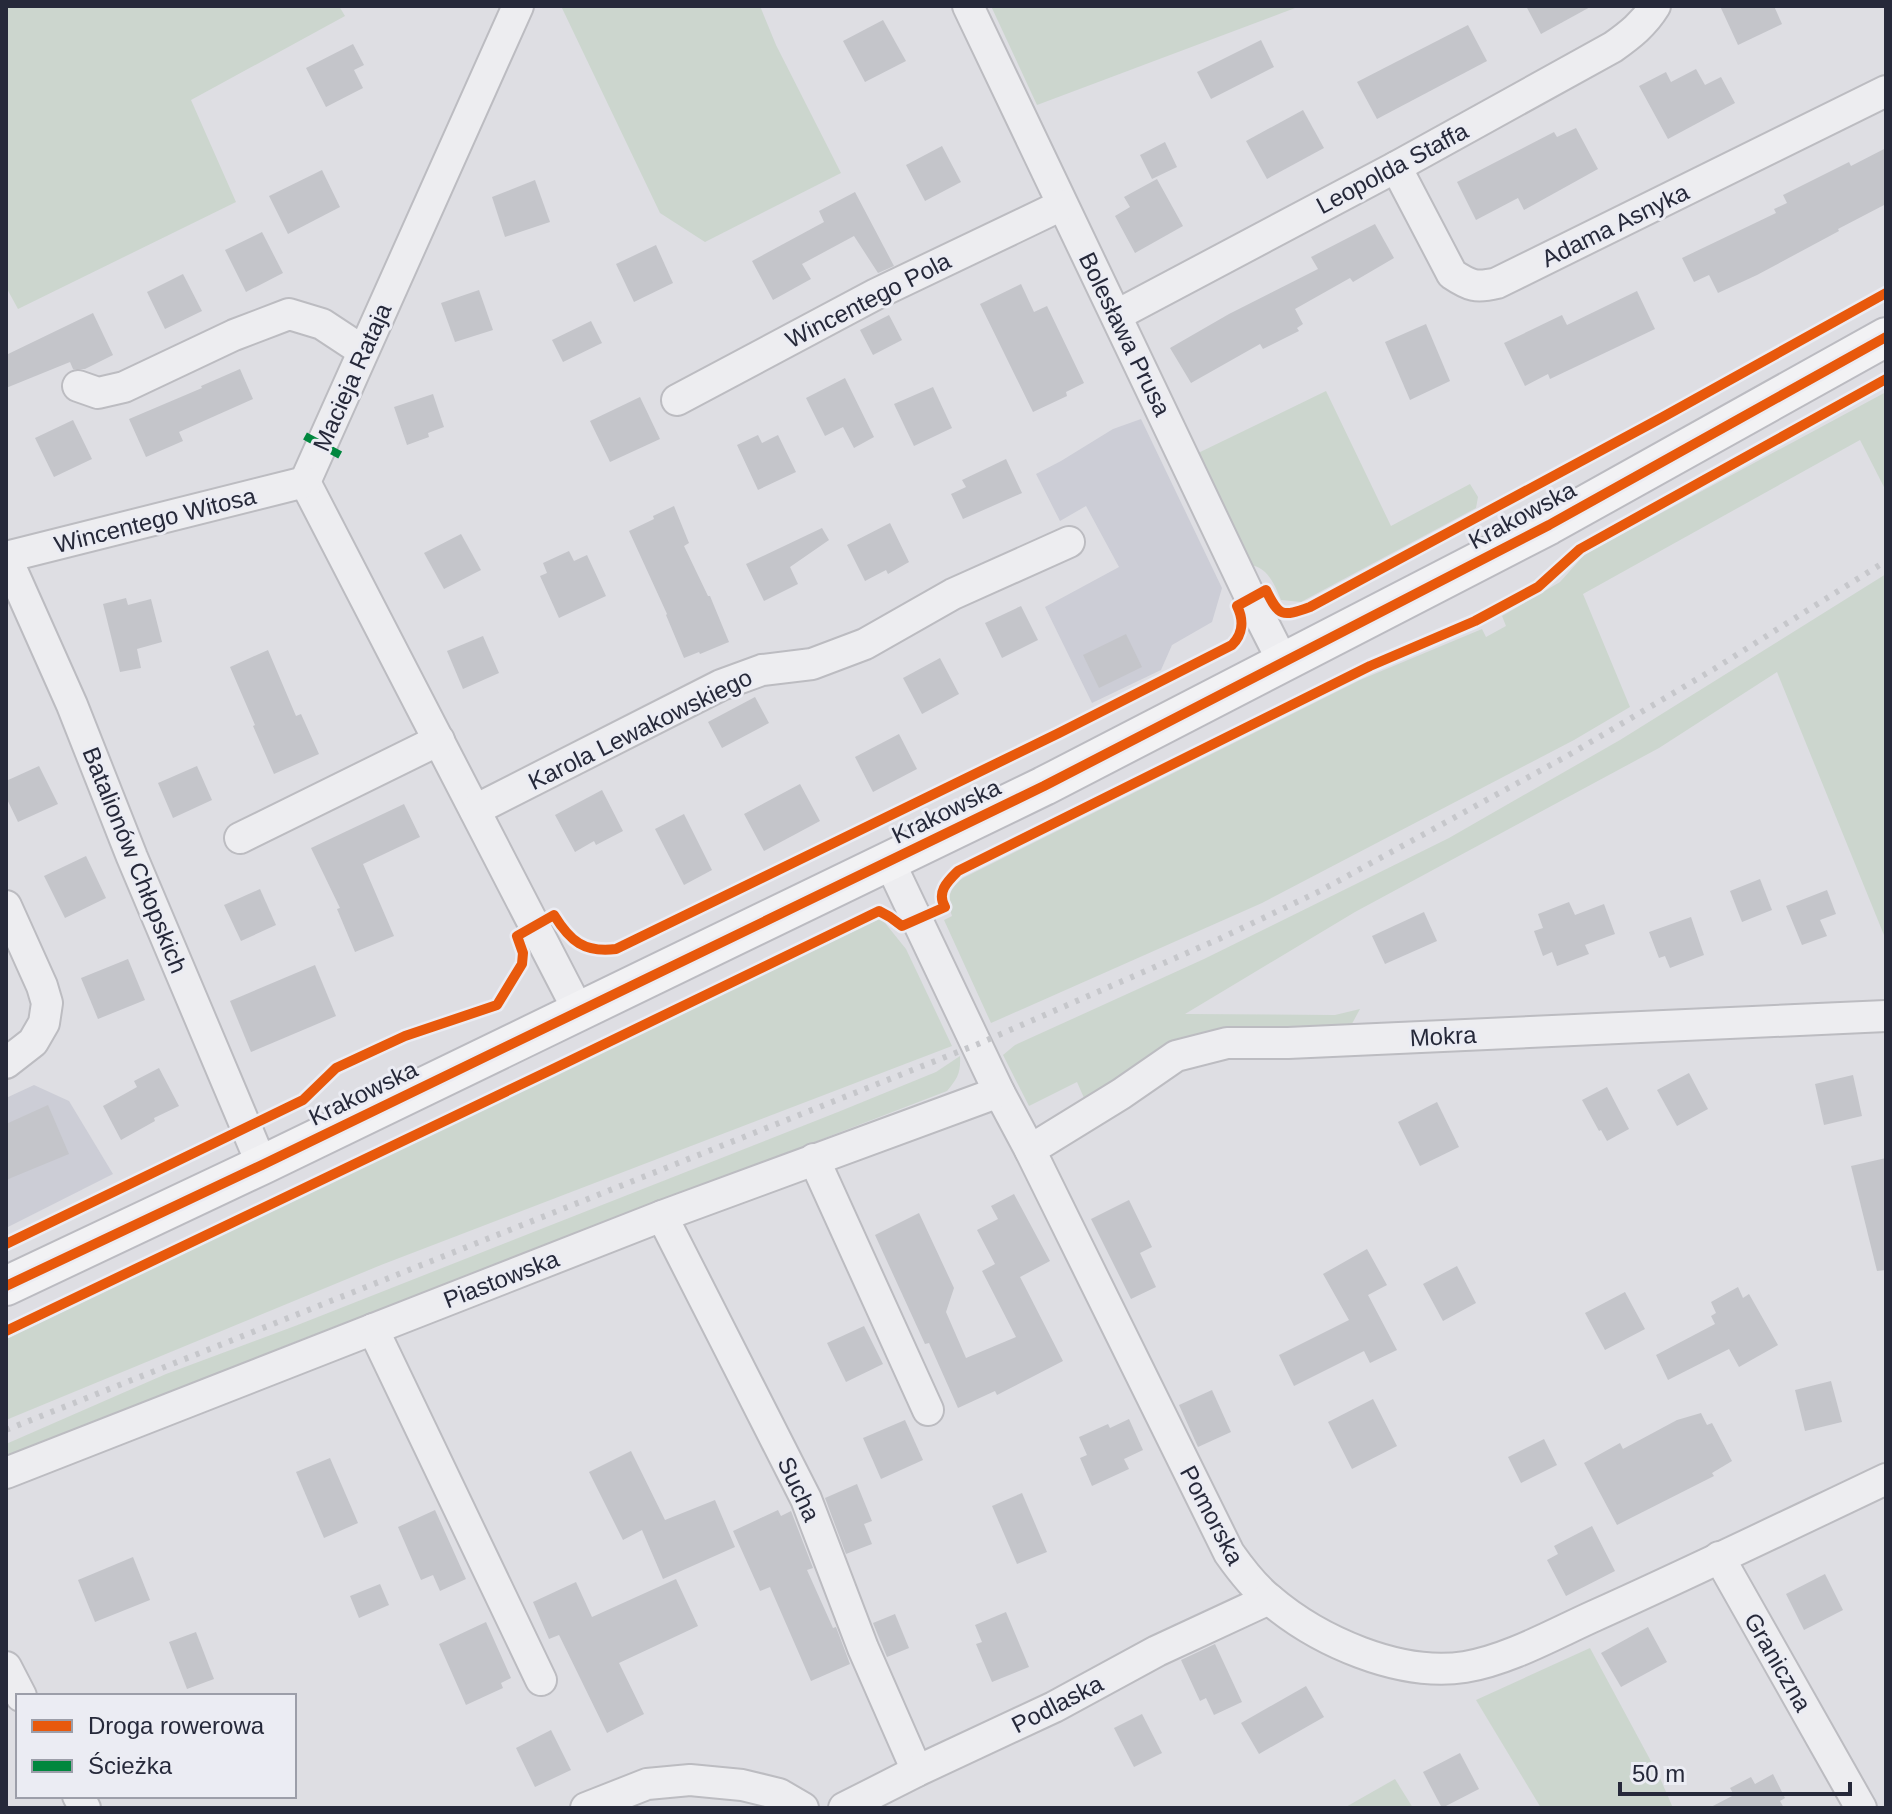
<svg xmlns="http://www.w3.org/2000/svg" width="1892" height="1814" font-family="Helvetica,sans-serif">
	<rect width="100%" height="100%" fill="#dedee3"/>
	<g fill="#cccdd6">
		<polygon points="1141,419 1222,588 1212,622 1172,645 1161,670 1092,703 1045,607 1119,567 1086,506 1060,521 1036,474 1061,461 1113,429"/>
		<polygon points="34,1085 69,1101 113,1174 6,1228 6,1098"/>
	</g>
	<g fill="#ccd6ce">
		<polygon points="6,6 339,6 345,16 191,100 236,202 18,309 6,287"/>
		<polygon points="561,6 760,6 776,45 841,173 705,242 660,213"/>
		<polygon points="991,6 1294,6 1295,8 1037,105"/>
		<path d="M1326,391L1391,526L1470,484L1478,497L1476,508L1301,602L1281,600C1274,584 1267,564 1246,565L1194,455Z"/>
		<path d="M1886,392V491L1860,440L1583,594L1630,707L1574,740L1262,903L991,1023L944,920L952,916C946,899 949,888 963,878L1360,680L1482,629L1486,637L1506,626L1502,616L1560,582L1585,554Z"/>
		<polygon points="1886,574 1886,940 1777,672 1659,748 1355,912 1185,1014 1335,1015 1360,1009 1347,1033 1191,1038 1088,1107 1077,1082 1029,1106 1003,1055 1015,1045 1204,959 1449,838 1620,740"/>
		<polygon points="881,918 906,949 952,1046 381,1265 6,1420 6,1339"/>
		<path d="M960,1056C961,1073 957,1079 947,1091L295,1342L6,1457V1444L166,1374L295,1326L838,1112L936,1072Z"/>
		<polygon points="1590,1648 1660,1778 1673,1808 1541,1808 1476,1700"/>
		<polygon points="1395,1779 1413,1808 1344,1808"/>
	</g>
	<g fill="#c4c5ca">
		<polygon points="1526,6 1592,6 1541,34"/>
		<polygon points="1720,6 1774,6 1782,24 1738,45"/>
		<polygon points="883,20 906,61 865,82 843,41"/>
		<polygon points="1468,25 1487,61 1377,119 1357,82"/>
		<polygon points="1261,40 1274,67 1211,99 1197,72"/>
		<polygon points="353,44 364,65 354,70 363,88 326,107 306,68"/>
		<polygon points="1696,69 1705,85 1721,77 1735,103 1668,139 1639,86 1666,72 1671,82"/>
		<polygon points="1303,110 1324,148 1267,179 1246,141"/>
		<polygon points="1576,128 1598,169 1524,210 1518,198 1476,220 1457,182 1554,132 1557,137"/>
		<polygon points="1165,142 1177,167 1152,179 1140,155"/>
		<polygon points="942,146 961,182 925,201 906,165"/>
		<polygon points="1886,148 1886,204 1838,229 1839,231 1757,275 1718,293 1709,275 1694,282 1682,258 1776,213 1774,209 1787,203 1783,195 1849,162 1851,166"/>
		<polygon points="322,170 340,207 288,234 269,196"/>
		<polygon points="1157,179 1183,226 1135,253 1115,216 1130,207 1124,197"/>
		<polygon points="535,180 550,222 505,237 492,197"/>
		<polygon points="855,192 894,266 878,273 854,236 802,264 811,279 773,300 752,261 824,222 819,211"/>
		<polygon points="1375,224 1394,258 1353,282 1350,278 1295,309 1303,324 1297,328 1299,331 1263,349 1260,344 1191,383 1170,348 1229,314 1318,269 1311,257"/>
		<polygon points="262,232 283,273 246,292 225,250"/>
		<polygon points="656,245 673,283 634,302 616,264"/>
		<polygon points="183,274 202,311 165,329 147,292"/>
		<polygon points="1021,284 1034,312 1047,306 1084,383 1066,392 1067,396 1033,412 980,304"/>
		<polygon points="479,290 493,330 455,342 441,303"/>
		<polygon points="1637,291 1655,329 1550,379 1548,374 1525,386 1504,343 1562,315 1567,325"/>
		<polygon points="93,313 113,355 85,369 73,369 70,362 6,388 6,355"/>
		<polygon points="889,315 902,340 873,355 860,330"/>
		<polygon points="591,321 602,343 563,362 552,340"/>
		<polygon points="1426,324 1450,381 1410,400 1385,342"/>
		<polygon points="240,369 253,399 179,432 183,441 146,457 129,419 202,388 201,386"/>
		<polygon points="845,378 874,437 854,448 843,427 825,436 806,398"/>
		<polygon points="933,387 952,428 914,446 894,404"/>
		<polygon points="433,394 444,427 428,433 429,437 407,445 394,407"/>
		<polygon points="640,397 660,439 610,462 590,421"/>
		<polygon points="73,420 92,459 54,477 35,438"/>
		<polygon points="758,435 762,443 778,435 796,472 758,490 737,445"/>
		<polygon points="1006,459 1022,493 963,519 951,494 966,487 962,480"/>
		<polygon points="674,506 689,543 684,546 708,596 710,596 729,642 700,654 699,652 684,658 666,615 667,614 629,531 654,519 653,516"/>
		<polygon points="890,523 909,562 888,574 886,570 865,581 847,545"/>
		<polygon points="822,528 829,540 790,567 798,584 764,601 746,564"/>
		<polygon points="461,534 481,570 444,589 424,553"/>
		<polygon points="569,551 574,561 587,555 606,596 559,618 540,576 547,573 543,563"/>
		<polygon points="126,598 128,605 151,599 162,642 137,649 141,668 120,672 103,604"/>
		<polygon points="1021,606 1038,640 1002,658 985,623"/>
		<polygon points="1126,634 1142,667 1099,688 1083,655"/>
		<polygon points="483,636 499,673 463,689 447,651"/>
		<polygon points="268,650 296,716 301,714 319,754 274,774 253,726 255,725 230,667"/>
		<polygon points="940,658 959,694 922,714 903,678"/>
		<polygon points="755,697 769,723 722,748 708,722"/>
		<polygon points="899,734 917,769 873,792 855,757"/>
		<polygon points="39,766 58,804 18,822 6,797 6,781"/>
		<polygon points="197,766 212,800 173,818 158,783"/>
		<polygon points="800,784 820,821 764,851 744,814"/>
		<polygon points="602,790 623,831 596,845 594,841 575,852 555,815"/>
		<polygon points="404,804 420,837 363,864 394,936 355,952 337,909 340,908 311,848"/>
		<polygon points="684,814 712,870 684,885 655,829"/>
		<polygon points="86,856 106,898 65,918 44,876"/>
		<polygon points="1760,879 1772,910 1742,922 1730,891"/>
		<polygon points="260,889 276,925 241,941 224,905"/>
		<polygon points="1827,890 1836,914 1820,920 1827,936 1802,945 1786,906"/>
		<polygon points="1569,902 1575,915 1604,904 1615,934 1585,945 1589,954 1557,966 1552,952 1543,956 1534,931 1543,928 1538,914"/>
		<polygon points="1424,912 1437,941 1385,964 1372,936"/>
		<polygon points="1691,917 1704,955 1670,968 1665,956 1659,958 1649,932"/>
		<polygon points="128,959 145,1000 98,1019 81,978"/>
		<polygon points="315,965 336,1016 251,1052 230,1001"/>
		<polygon points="159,1068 179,1106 154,1118 155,1121 121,1140 103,1106 137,1087 134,1081"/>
		<polygon points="1689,1073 1708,1109 1677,1126 1657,1090"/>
		<polygon points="1853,1075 1862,1116 1824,1125 1815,1084"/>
		<polygon points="1607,1087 1629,1129 1607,1141 1601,1130 1599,1131 1582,1100"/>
		<polygon points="1437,1102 1459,1147 1420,1166 1398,1122"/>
		<polygon points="48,1105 69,1154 6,1180 6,1124"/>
		<polygon points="1886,1158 1886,1270 1877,1271 1851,1166"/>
		<polygon points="1014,1194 1050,1261 1020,1277 1063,1361 997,1395 995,1391 958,1408 929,1343 925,1344 875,1235 919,1213 954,1288 946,1312 966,1358 1016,1337 982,1271 995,1264 977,1230 998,1219 991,1206"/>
		<polygon points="1129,1200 1152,1247 1140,1253 1156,1287 1131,1299 1091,1219"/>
		<polygon points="1367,1249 1387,1285 1368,1295 1397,1350 1370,1363 1364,1351 1294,1386 1279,1355 1349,1320 1323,1274"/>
		<polygon points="1457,1266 1476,1303 1443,1321 1423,1284"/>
		<polygon points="1738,1287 1743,1298 1749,1294 1778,1345 1739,1367 1729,1349 1668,1380 1656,1355 1715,1324 1711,1316 1716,1313 1711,1302"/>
		<polygon points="1625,1292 1645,1329 1605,1350 1585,1313"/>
		<polygon points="864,1326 883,1364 846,1382 827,1343"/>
		<polygon points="1831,1381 1842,1422 1805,1431 1795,1390"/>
		<polygon points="1212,1390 1231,1432 1198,1447 1179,1405"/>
		<polygon points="1373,1399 1397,1446 1352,1469 1328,1422"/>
		<polygon points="1701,1413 1707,1425 1712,1423 1732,1461 1712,1473 1714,1476 1617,1525 1584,1463 1620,1443 1623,1449 1677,1420"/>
		<polygon points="1129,1419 1143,1450 1124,1459 1129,1469 1092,1486 1080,1458 1087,1455 1079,1437 1108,1424 1110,1428"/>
		<polygon points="905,1420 923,1460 881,1479 863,1438"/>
		<polygon points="1544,1439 1557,1465 1521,1483 1508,1457"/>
		<polygon points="631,1451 665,1520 715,1500 735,1547 663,1579 642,1530 623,1540 589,1472"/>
		<polygon points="330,1458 358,1523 324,1538 296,1472"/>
		<polygon points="857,1484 872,1521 864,1524 872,1544 846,1554 825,1498"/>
		<polygon points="1022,1493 1047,1552 1017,1564 992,1506"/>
		<polygon points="435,1510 466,1579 440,1591 433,1575 421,1580 398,1527"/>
		<polygon points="778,1510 781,1516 791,1511 813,1568 807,1570 833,1628 836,1627 850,1664 811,1681 770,1587 760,1591 733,1531"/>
		<polygon points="1592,1526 1615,1571 1566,1596 1547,1560 1558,1554 1554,1546"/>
		<polygon points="133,1557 150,1600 95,1622 78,1580"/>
		<polygon points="1825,1574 1843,1610 1804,1630 1786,1594"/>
		<polygon points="676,1579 698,1626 619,1663 644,1714 607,1733 559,1635 549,1639 533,1602 576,1582 592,1617"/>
		<polygon points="380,1584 389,1605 359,1618 350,1596"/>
		<polygon points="1006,1612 1029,1667 992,1682 976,1644 982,1642 975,1625"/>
		<polygon points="895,1614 909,1648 887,1657 873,1623"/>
		<polygon points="486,1622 511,1678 501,1683 503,1688 466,1705 439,1644"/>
		<polygon points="1648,1627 1667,1662 1621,1687 1601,1653"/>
		<polygon points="196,1632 214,1679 187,1689 169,1642"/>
		<polygon points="1215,1644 1242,1702 1214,1715 1206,1698 1200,1701 1181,1660"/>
		<polygon points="1306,1686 1324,1717 1259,1754 1241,1723"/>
		<polygon points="1142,1714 1162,1753 1134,1767 1114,1728"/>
		<polygon points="551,1730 571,1770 535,1787 516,1748"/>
		<polygon points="1460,1753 1479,1789 1442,1808 1423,1772"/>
		<polygon points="1773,1774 1785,1798 1780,1801 1784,1808 1709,1808 1734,1795 1730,1788 1751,1777 1755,1784"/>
	</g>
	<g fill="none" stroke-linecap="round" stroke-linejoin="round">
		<defs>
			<g id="minor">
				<polyline points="968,6 1251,599 1283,662"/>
				<path d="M1396,167L1452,274C1470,286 1476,288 1497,283L1886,91"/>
				<path d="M1117,315L1396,167L1613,47C1630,35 1644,24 1655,6"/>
				<polyline points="78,386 98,393 124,387 234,335 289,314 322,324 363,351"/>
				<polyline points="677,400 876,294 1062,205"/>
				<polyline points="305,482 579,1012"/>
				<polyline points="305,482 518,6"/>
				<polyline points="6,557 72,705 132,857 262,1165"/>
				<polyline points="6,557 305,482"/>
				<polyline points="475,810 721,685 762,670 812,664 865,644 953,594 1069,542"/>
				<polyline points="240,838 439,740"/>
				<path d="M889,861L999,1092L1030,1150L1229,1553C1241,1570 1253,1586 1269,1599C1318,1641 1399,1677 1465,1667C1508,1660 1554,1634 1594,1616C1692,1572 1789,1525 1886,1479"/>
				<polyline points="6,906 42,986 47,1003 44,1023 33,1042 6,1063"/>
				<polyline points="1030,1150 1121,1094 1176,1056 1227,1043 1288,1043 1886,1016"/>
				<polyline points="814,1159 928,1410"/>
				<polyline points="662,1216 806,1499 863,1648 917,1771"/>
				<polyline points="373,1329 541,1680"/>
				<polyline points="6,1473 662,1216 999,1092"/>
				<polyline points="1719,1557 1861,1808"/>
				<polyline points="6,1667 21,1696"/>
				<polyline points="78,1796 85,1808"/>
				<polyline points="586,1808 647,1784 690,1780 742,1785 779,1794 803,1808"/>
				<polyline points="844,1808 917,1771 1054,1707 1157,1651 1269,1599"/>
			</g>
			<polyline id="major" points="6,1286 262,1165 1044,786 1549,525 1886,337"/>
		</defs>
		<use href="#minor" stroke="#bcbcc1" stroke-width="34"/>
		<use href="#major" stroke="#bbbbc1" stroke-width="42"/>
		<use href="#minor" stroke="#ededf0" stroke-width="30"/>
		<use href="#major" stroke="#f2f2f4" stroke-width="38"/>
		<polyline stroke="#c6c7cb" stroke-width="6" stroke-dasharray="4 8" stroke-linecap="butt" points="6,1430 978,1044 1219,939 1320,891 1567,756 1714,669 1886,561"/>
		<polyline stroke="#00873e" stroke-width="8" stroke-dasharray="16 8" stroke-linecap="butt" points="305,436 342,456"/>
		<defs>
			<g id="cycleway">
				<path d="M6,1244L303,1100L336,1068L405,1036L497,1005L522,964L523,953L517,936L554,915C570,941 584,953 616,949L1059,733L1232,645C1243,634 1244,620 1237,606L1266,590C1279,617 1282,617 1310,607L1663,417L1886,293"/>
				<polyline points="6,1286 262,1165 1044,786 1549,525 1886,337"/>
				<path d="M6,1331L553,1069L879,911L890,917L902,926L945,907C936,892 948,881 958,871L1370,666L1475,621L1538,587L1580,549L1886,379"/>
			</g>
		</defs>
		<use href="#cycleway" stroke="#ebecf3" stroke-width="15"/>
		<use href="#cycleway" stroke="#e8590c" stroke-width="10"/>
	</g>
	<g text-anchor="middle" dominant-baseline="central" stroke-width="6" stroke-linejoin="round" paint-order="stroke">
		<g font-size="24" fill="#26293a" stroke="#ebecf3">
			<text transform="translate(1392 168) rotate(-28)">Leopolda Staffa</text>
			<text transform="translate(1615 225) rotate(-26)">Adama Asnyka</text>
			<text transform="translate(868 300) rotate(-27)">Wincentego Pola</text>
			<text transform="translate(1125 334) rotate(64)">Bolesława Prusa</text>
			<text transform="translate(352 377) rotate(-66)">Macieja Rataja</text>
			<text transform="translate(1522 515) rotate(-28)">Krakowska</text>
			<text transform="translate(155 520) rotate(-14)">Wincentego Witosa</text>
			<text transform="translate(640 729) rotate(-26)">Karola Lewakowskiego</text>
			<text transform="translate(946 811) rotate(-26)">Krakowska</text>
			<text transform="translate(135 860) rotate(68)">Batalionów Chłopskich</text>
			<text transform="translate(1443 1036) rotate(-3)">Mokra</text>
			<text transform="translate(363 1093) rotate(-26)">Krakowska</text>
			<text transform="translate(501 1279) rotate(-21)">Piastowska</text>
			<text transform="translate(799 1489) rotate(65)">Sucha</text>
			<text transform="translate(1212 1515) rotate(62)">Pomorska</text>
			<text transform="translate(1778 1662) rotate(60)">Graniczna</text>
			<text transform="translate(1057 1704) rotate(-27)">Podlaska</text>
		</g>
	</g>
	<rect width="1892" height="1814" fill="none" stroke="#26293a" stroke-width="16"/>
	<rect x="16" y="1694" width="280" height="104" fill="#ebecf3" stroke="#9c9ea9" stroke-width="2"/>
	<rect x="32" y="1720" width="40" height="12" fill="#e8590c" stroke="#9c9ea9" stroke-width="2"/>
	<text x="88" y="1734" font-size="24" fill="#26293a">Droga rowerowa</text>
	<rect x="32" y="1760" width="40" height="12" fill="#00873e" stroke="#9c9ea9" stroke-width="2"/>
	<text x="88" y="1774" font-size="24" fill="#26293a">Ścieżka</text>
	<path d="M1620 1782v12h230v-12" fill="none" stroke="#26293a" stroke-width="4"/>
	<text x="1632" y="1782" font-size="24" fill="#26293a" stroke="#ebecf3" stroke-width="6" paint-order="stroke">50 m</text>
</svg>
